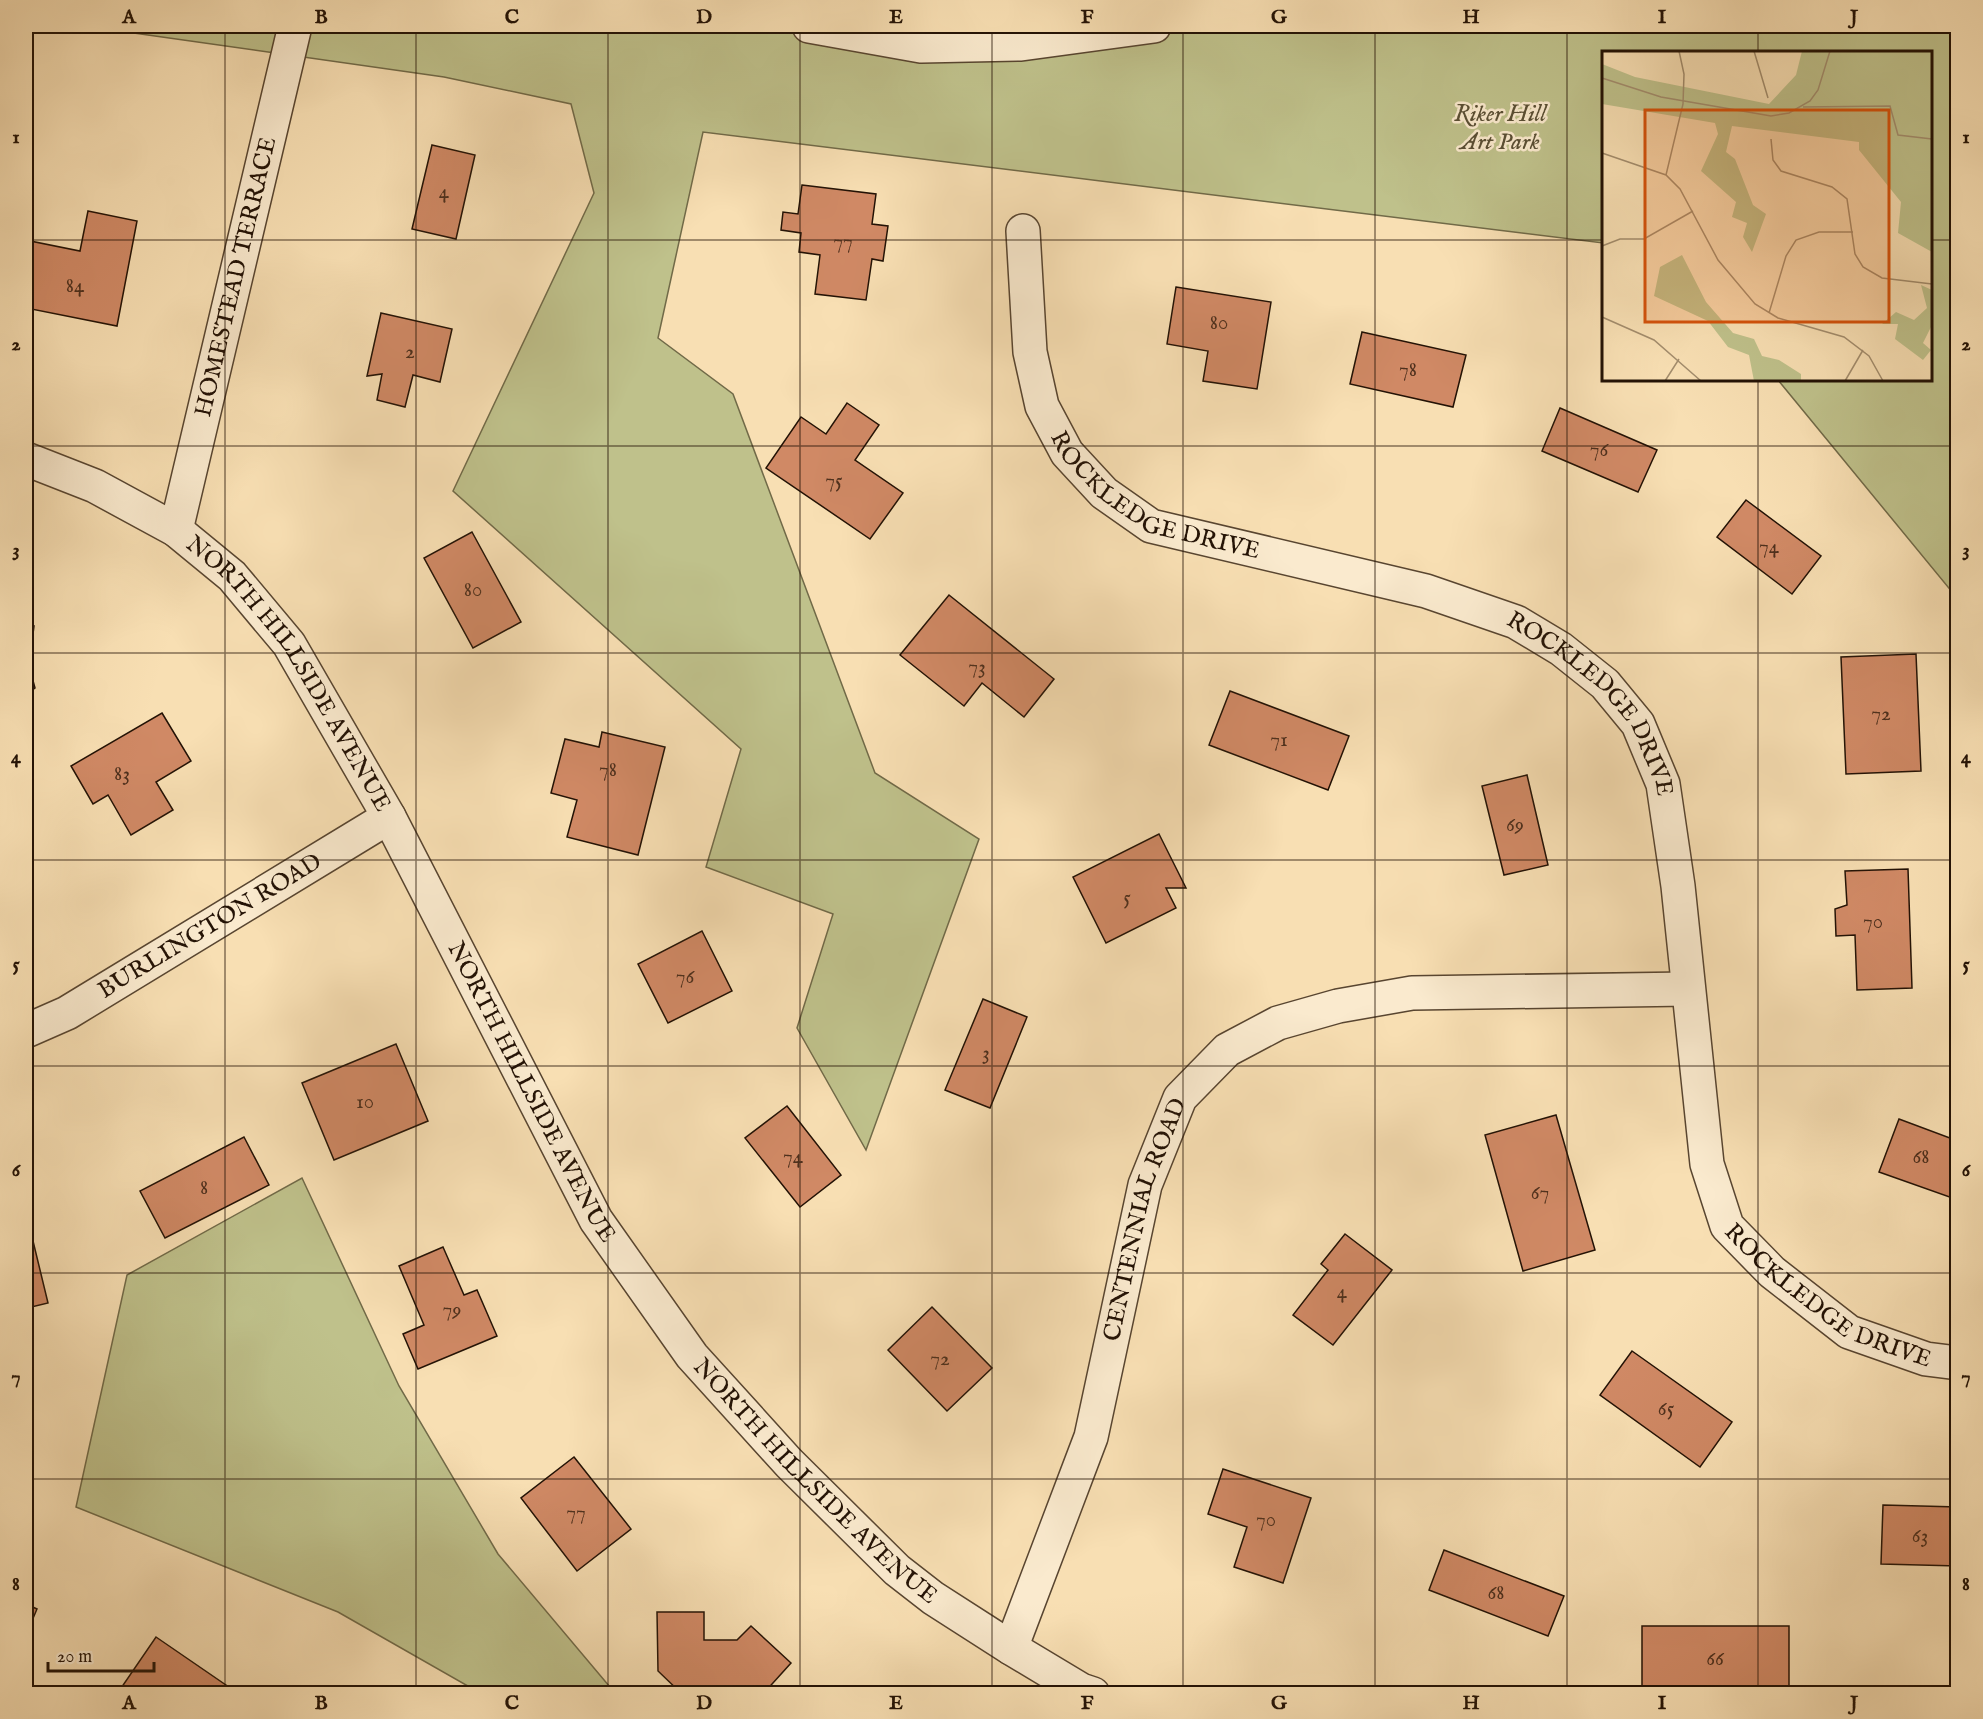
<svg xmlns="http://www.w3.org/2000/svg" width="1983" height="1719" font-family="'IM FELL English',serif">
	<rect width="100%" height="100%" fill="#f8dfb3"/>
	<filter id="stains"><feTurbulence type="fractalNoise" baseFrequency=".00333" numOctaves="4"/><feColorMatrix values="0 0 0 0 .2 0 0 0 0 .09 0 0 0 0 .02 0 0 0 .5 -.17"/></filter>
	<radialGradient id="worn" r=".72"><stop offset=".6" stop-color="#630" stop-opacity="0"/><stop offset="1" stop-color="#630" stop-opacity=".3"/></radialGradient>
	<g fill="#bfc18b" stroke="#716a48" stroke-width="1.5">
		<polygon points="84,26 1957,26 1957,598 1778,380 1930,380 1930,52 1604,52 1603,243 703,132 658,338 733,394 875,773 979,839 866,1150 797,1028 833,914 706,867 741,749 453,491 594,193 571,104 444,77"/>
		<polygon points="302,1178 399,1386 498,1554 615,1693 480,1693 338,1612 76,1507 127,1275"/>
	</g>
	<g fill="#d08965" stroke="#231205" stroke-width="1.5">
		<polygon points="432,145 475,155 456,239 412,229"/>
		<polygon points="802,185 876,194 872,224 888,226 883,261 872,259 866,300 815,294 820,255 799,252 801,233 781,230 783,212 798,214"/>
		<polygon points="88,211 137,221 117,326 26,308 26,264 30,241 80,251"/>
		<polygon points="1176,287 1271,302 1257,389 1203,381 1208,351 1167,344"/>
		<polygon points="381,313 452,329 440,382 413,375 405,407 377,400 382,374 367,376"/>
		<polygon points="1362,332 1466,355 1453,407 1350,384"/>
		<polygon points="847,403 879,425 855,460 903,493 870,539 766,468 801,417 826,434"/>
		<polygon points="1560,408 1657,450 1638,492 1542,451"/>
		<polygon points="1746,500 1821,556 1792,594 1717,537"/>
		<polygon points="472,532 521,622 473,648 424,558"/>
		<polygon points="949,595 1054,679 1024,717 982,683 964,706 900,655"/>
		<polygon points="26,625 34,626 29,666 35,688 26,695"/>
		<polygon points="1916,654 1921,771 1846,774 1841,657"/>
		<polygon points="1230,691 1349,736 1328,790 1209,745"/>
		<polygon points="162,713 191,761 156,782 173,810 131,835 108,795 93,804 71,766"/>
		<polygon points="602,732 665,747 638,855 567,837 577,800 551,793 565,739 599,747"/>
		<polygon points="1527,775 1548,865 1504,875 1482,786"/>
		<polygon points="1159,834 1186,888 1166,888 1176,908 1106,943 1073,877"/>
		<polygon points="1908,869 1912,988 1857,990 1855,935 1836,936 1835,909 1847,905 1845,871"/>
		<polygon points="702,931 732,991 668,1023 638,964"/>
		<polygon points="983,999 1027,1017 990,1108 945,1090"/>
		<polygon points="396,1044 428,1121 334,1160 302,1083"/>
		<polygon points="787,1106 841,1175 800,1207 745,1138"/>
		<polygon points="1556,1115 1595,1250 1523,1271 1485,1135"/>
		<polygon points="1899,1119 1958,1141 1958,1200 1879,1172"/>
		<polygon points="244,1137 269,1185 165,1238 140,1191"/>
		<polygon points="26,1212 48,1303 27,1308 30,1325 26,1326"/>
		<polygon points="1345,1234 1392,1270 1333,1345 1293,1315 1328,1270 1321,1264"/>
		<polygon points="443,1247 464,1295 477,1290 497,1336 418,1369 403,1334 424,1325 399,1266"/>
		<polygon points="932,1307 992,1368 947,1411 888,1350"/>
		<polygon points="1632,1351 1732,1422 1700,1467 1600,1395"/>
		<polygon points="574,1457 631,1529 577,1571 521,1498"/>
		<polygon points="1223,1469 1311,1498 1283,1583 1234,1567 1247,1527 1208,1514"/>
		<polygon points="1883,1505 1958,1507 1958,1566 1881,1564"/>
		<polygon points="1444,1550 1564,1596 1548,1636 1429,1590"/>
		<polygon points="26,1604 37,1609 26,1635"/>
		<polygon points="657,1612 704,1612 704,1640 737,1640 751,1626 791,1663 763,1694 682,1694 658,1671"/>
		<polygon points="1642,1626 1789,1626 1789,1694 1642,1692"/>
		<polygon points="156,1637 239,1694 117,1694"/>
	</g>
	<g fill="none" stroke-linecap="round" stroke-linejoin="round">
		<defs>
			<g id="minor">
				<polyline points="809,26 921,46 1021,44 1154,26"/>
				<path id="s1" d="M1023,231L1030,352L1042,406L1067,453L1104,493L1151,526L1426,591L1516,622L1561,649L1605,684L1638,724L1663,784L1678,886L1707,1164L1727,1226L1772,1272L1849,1332L1926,1359L1958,1363"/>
				<path id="s2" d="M26,459L95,486L176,530L232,576L289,644L389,817L596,1220L692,1356L789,1463L897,1570L933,1598L1011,1648L1081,1690L1093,1694"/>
				<path id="s3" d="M176,530L295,26"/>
				<path id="s4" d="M26,1031L67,1013L389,817"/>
				<path id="s5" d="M1011,1648L1091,1437L1145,1185L1180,1098L1227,1050L1278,1023L1338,1006L1412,993L1688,989"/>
			</g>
		</defs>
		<use href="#minor" stroke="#584530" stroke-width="36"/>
		<use href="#minor" stroke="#faeace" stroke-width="33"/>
	</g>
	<path fill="none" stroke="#231205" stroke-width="1.5" stroke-opacity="0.55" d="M225,26V1694M416,26V1694M608,26V1694M800,26V1694M992,26V1694M1183,26V1694M1375,26V1694M1567,26V1694M1758,26V52M26,240H1604M1930,240H1958M1758,380V1694M26,446H1958M26,653H1958M26,860H1958M26,1066H1958M26,1273H1958M26,1479H1958"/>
	<g text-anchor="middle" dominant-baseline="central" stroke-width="5" stroke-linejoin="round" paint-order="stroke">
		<g font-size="21" fill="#4e301d">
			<text x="444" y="192">4</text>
			<text x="843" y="242">77</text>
			<text x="75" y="286">84</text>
			<text x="1219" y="323">80</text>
			<text x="410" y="352">2</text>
			<text x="1408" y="370">78</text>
			<text x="1599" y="450">76</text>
			<text x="834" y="481">75</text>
			<text x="1769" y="547">74</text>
			<text x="473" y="590">80</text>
			<text x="977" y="667">73</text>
			<text x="1881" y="714">72</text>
			<text x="1279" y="740">71</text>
			<text x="608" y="770">78</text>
			<text x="122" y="774">83</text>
			<text x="1515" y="825">69</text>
			<text x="1127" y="898">5</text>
			<text x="1873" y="922">70</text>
			<text x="685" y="977">76</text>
			<text x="986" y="1053">3</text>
			<text x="365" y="1102">10</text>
			<text x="793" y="1157">74</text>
			<text x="1921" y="1157">68</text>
			<text x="204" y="1188">8</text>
			<text x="1540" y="1193">67</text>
			<text x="1342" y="1292">4</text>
			<text x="452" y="1310">79</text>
			<text x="940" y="1359">72</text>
			<text x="1666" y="1409">65</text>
			<text x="576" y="1513">77</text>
			<text x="1266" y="1520">70</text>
			<text x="1920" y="1536">63</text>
			<text x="1496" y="1593">68</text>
			<text x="1715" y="1659">66</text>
		</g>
		<g font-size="24" font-style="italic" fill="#5a4f34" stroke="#faeace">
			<text x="1500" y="114">Riker Hill<tspan x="1500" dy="28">Art Park</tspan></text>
		</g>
		<g font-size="24" fill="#231205" stroke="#faeace">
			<text stroke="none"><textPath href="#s3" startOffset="260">HOMESTEAD TERRACE</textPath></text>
			<text stroke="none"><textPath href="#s1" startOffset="330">ROCKLEDGE DRIVE</textPath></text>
			<text stroke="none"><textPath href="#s2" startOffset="351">NORTH HILLSIDE AVENUE</textPath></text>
			<text stroke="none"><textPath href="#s1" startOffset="834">ROCKLEDGE DRIVE</textPath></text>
			<text stroke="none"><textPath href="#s4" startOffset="212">BURLINGTON ROAD</textPath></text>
			<text stroke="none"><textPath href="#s2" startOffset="837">NORTH HILLSIDE AVENUE</textPath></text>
			<text stroke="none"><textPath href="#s5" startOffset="450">CENTENNIAL ROAD</textPath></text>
			<text stroke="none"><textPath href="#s1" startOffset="1518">ROCKLEDGE DRIVE</textPath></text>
			<text stroke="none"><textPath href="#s2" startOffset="1323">NORTH HILLSIDE AVENUE</textPath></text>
		</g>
	</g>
	<g transform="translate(1602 51)">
		<rect width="330" height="330" fill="#f8dfb3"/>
		<path d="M200,0H330V201L296,182L299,151L257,99V91L130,75L124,101L133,108L151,154L164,163L150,201L141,186L145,172L130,166L134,151L99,120L116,83L113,72L0,53V13L33,26L167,53L194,24ZM80,204L104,251L131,282L152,288L160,305L177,309L199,323V330H152L147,304L126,296L106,270L52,245L58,216ZM319,234L330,239V274L321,292L329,299L321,309L293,288L296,273H280L294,261L312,269L325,257Z" fill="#bfc18b"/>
		<path fill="none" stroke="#a38d6d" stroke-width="1.5" d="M152,0L166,47M0,27L59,46L169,65L187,62L208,50L216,39L228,0M201,56L288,55L296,84L330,88M169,88L171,109L179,120L230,136L245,148L253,203L261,216L280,227L330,233M0,102L64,124L78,138L116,209L153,253L176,267L242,286L267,305L281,330M64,124L81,53L82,23L77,0M0,195L18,188H42L91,160M167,262L184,205L194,189L217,181H251M0,266L52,289L99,330M63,330L77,308M243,330L261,299"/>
		<path fill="#d4520b" fill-opacity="0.15" stroke="#d4520b" stroke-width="3" d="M43,59H287V271H43Z"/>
		<rect width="330" height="330" fill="none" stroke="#231205" stroke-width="3"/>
	</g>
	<rect width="1983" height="1719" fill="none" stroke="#f8dfb3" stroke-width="66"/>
	<path d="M48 1662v9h106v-9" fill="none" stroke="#231205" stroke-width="3"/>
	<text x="57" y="1662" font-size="18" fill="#231205" stroke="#faeace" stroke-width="4.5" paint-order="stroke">20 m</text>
	<rect x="33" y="33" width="1917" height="1653" fill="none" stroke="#231205" stroke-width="2"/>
	<g font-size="20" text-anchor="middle" font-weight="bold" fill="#231205">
		<text x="129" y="23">A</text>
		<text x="321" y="23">B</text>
		<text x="512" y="23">C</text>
		<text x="704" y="23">D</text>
		<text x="896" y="23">E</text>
		<text x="1087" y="23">F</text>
		<text x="1279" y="23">G</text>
		<text x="1471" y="23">H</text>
		<text x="1662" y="23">I</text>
		<text x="1854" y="23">J</text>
		<text x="16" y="143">1</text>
		<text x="1966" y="143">1</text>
		<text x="16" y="350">2</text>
		<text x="1966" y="350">2</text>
		<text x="16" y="556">3</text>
		<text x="1966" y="556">3</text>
		<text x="16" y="763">4</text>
		<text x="1966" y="763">4</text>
		<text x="16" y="970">5</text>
		<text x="1966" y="970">5</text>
		<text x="16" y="1176">6</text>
		<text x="1966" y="1176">6</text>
		<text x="16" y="1383">7</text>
		<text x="1966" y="1383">7</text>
		<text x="16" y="1590">8</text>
		<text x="1966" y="1590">8</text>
		<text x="129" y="1709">A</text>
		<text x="321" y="1709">B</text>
		<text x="512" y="1709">C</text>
		<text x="704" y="1709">D</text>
		<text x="896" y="1709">E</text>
		<text x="1087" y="1709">F</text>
		<text x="1279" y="1709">G</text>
		<text x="1471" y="1709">H</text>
		<text x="1662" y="1709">I</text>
		<text x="1854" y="1709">J</text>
	</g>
	<rect width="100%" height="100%" filter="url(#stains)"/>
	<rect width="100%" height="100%" fill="url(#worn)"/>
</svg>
